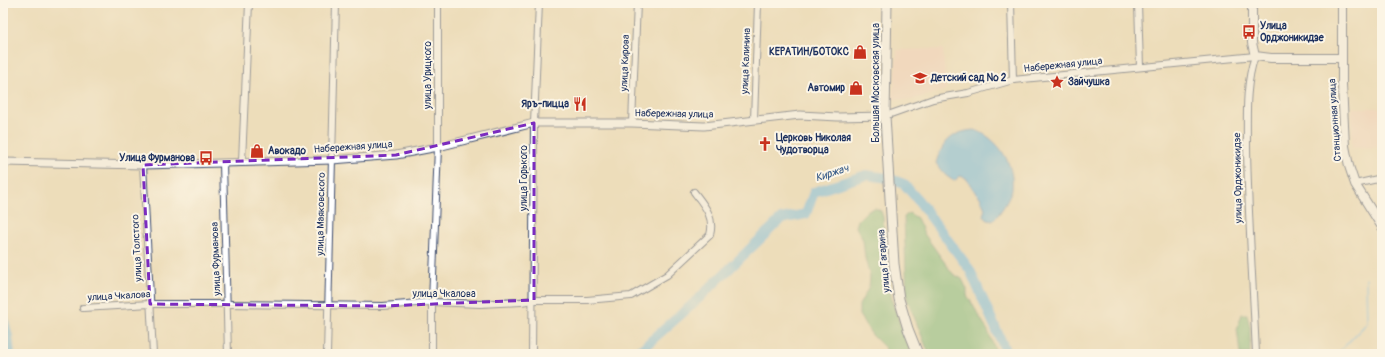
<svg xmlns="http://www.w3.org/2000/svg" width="1385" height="357" font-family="Pangolin,sans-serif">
	<rect width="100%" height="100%" fill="#fcf5e5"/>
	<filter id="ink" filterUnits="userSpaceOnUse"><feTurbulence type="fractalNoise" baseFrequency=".025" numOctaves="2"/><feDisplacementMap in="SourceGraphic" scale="8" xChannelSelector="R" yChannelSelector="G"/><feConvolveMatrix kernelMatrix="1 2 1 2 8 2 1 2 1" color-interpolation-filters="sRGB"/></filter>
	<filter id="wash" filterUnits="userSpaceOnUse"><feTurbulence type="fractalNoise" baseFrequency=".012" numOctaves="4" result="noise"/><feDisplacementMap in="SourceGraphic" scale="16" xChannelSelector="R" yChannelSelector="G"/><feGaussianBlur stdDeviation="0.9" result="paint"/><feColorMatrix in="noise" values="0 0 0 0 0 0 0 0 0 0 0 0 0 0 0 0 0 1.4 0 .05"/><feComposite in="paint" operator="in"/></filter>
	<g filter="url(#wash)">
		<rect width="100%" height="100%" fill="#edddba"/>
		<g fill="#f5d3c1">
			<polygon points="943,49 946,90 911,100 892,99 893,87 894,87 897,50"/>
			<polygon points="1352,108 1382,108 1382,147 1352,148"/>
		</g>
		<g fill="#79ba7c" stroke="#4a746d">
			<polygon points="875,208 881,211 883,217 886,264 892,301 911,354 888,354 885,348 872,335 859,315 859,305 869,287 870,277 865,258 863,240 856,227 858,220 868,210"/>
			<polygon points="909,213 917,218 925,235 953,274 962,279 967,289 967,295 988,331 997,354 929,354 907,299 904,217"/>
			<polygon points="1242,314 1247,314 1250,327 1250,354 1240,354 1237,328"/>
		</g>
		<path fill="#6fbce9" stroke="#4576a4" d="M975,130C998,138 1015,164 1012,189C1010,199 1000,213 993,221L987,220L983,215L985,209L980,197L975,192L966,178L960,176L954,181C945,176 941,171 936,163C942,142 953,131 975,130Z"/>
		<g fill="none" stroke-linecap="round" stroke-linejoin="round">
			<polyline stroke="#6fbce9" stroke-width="1.5" points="1337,354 1367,323 1366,279"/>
			<g stroke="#6fbce9" stroke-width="10">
				<polyline points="3,316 8,337 10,354"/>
				<polyline points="636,354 695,302 781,219 806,214 814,192 866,175 888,178 904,184 918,200 970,270 1007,354"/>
			</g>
		</g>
	</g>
	<g filter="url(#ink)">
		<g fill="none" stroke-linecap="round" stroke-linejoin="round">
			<defs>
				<g id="minor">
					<polyline points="1011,3 1013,80"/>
					<polyline points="1138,3 1140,67"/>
					<path d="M885,116L933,99L968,93L1013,80L1255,56C1245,85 1247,116 1247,147C1248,216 1253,285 1256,354"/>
					<polyline points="754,120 758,3"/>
					<polyline points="632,123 637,3"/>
					<polyline points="242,161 249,3"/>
					<polyline points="223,163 228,354"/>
					<polyline points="143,165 153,354"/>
					<polyline points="1355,184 1382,178"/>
					<path d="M83,308L150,304H227L383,306L432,302L480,304L521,302L534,300H587L631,296L667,275L710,235C715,217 704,205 694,192"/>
					<polyline points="327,354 336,3"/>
					<polyline points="432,354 432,302 438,147 438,3"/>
					<polyline points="532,354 534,123 539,3"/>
				</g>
				<polyline id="tertiary" points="3,162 143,165 332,160 396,155 438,147 534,123 632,123 704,126 800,115 838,117 885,116"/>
				<g id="secondary">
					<polyline points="1252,3 1252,43 1255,56 1271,58 1342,58"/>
					<polyline points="1342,3 1342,84 1345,146 1349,166 1355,184 1382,227"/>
				</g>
				<polyline id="primary" points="887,3 885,116 894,264 899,299 908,329 918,354"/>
			</defs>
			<use href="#minor" stroke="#3a496c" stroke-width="8"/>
			<use href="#tertiary" stroke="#3a496c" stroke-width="9"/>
			<use href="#secondary" stroke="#3a496c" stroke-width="10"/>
			<use href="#primary" stroke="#3a496c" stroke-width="11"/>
			<use href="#minor" stroke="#fff" stroke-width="6"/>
			<use href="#tertiary" stroke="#fff" stroke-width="7"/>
			<use href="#secondary" stroke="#fff" stroke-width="8"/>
			<use href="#primary" stroke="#fff" stroke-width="9"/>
		</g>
	</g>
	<path d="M0 0H1385V357H0ZM534,123V300L383,306L150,304L143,165L396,155Z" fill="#edddba" fill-opacity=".55" fill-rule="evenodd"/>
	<path fill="none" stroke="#7b2cbf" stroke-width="3" stroke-dasharray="8 5" stroke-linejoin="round" d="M534,123V300L383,306L150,304L143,165L396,155Z"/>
	<defs>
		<symbol id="bus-bare" viewBox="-9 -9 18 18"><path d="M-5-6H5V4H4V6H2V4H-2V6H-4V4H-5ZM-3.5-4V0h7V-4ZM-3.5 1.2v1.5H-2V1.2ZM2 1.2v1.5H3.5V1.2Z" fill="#c8321e" stroke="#fcf5e5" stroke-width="2.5" paint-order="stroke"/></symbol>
		<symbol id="shop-bare" viewBox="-9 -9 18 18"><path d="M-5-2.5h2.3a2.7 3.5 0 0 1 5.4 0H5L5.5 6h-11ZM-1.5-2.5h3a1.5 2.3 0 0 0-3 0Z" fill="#c8321e" stroke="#fcf5e5" stroke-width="2.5" paint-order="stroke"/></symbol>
		<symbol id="school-bare" viewBox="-9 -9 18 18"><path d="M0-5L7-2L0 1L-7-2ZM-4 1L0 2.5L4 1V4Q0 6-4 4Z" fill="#c8321e" stroke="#fcf5e5" stroke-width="2.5" paint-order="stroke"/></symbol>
		<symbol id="sight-bare" viewBox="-9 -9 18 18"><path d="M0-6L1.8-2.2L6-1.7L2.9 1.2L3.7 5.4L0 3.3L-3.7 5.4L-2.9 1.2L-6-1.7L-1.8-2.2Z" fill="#c8321e" stroke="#fcf5e5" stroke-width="2.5" paint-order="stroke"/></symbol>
		<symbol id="restaurant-bare" viewBox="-9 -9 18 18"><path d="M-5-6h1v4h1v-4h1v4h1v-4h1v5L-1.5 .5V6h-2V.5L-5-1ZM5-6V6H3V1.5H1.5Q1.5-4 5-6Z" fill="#c8321e" stroke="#fcf5e5" stroke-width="2.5" paint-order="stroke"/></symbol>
		<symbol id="church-bare" viewBox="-9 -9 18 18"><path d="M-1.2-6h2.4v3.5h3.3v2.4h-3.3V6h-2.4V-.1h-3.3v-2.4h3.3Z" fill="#c8321e" stroke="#fcf5e5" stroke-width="2.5" paint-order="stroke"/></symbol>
	</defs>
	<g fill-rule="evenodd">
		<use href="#bus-bare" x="1239" y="22" width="20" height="20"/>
		<use href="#shop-bare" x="850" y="42" width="20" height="20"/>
		<use href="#school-bare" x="910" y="68" width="20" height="20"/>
		<use href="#sight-bare" x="1047" y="72" width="20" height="20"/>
		<use href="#shop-bare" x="846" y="78" width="20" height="20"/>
		<use href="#restaurant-bare" x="570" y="94" width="20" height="20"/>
		<use href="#church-bare" x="755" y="134" width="20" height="20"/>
		<use href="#shop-bare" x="247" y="141" width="20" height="20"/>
		<use href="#bus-bare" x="196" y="148" width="20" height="20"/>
	</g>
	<g text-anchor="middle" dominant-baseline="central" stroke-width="4" stroke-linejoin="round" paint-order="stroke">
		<g font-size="10" font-weight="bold" fill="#1b2f5e" stroke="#fcf5e5" text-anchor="start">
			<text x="1260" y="26">Улица<tspan x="1260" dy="12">Орджоникидзе</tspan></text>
			<text x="849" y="52" text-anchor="end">КЕРАТИН/БОТОКС</text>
			<text x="931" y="78">Детский сад № 2</text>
			<text x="1068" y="82">Зайчушка</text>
			<text x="845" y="88" text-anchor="end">Автомир</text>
			<text x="569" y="104" text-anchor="end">Яръ-пицца</text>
			<text x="776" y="138">Церковь Николая<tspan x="776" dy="12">Чудотворца</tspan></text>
			<text x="268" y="151">Авокадо</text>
			<text x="195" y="158" text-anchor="end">Улица Фурманова</text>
		</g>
		<g font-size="10" fill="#1b2f5e" stroke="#fcf5e5">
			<text transform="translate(746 61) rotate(-88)">улица Калинина</text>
			<text transform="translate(625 63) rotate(-88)">улица Кирова</text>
			<text transform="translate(1063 65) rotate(-6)">Набережная улица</text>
			<text transform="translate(428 75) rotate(-90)">улица Урицкого</text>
			<text transform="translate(876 83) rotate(-90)">Большая Московская улица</text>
			<text transform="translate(674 114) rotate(1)">Набережная улица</text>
			<text transform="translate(1335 120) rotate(-94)">Станционная улица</text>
			<text transform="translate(353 147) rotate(-4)">Набережная улица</text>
			<text transform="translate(524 178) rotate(-90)">улица Горького</text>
			<text transform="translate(1238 178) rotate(-91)">улица Орджоникидзе</text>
			<text transform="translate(321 214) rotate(-89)">улица Маяковского</text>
			<text transform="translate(137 248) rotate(-93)">улица Толстого</text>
			<text transform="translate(216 259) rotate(-92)">улица Фурманова</text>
			<text transform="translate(884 261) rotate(-95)">улица Гагарина</text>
			<text x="444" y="294">улица Чкалова</text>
			<text transform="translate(119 296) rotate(-3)">улица Чкалова</text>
		</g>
		<g font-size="11" font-style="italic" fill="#345988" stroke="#fcf5e5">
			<text transform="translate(832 173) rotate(-18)">Киржач</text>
		</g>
	</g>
	<rect width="1385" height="357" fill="none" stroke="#fcf5e5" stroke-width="16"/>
</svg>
